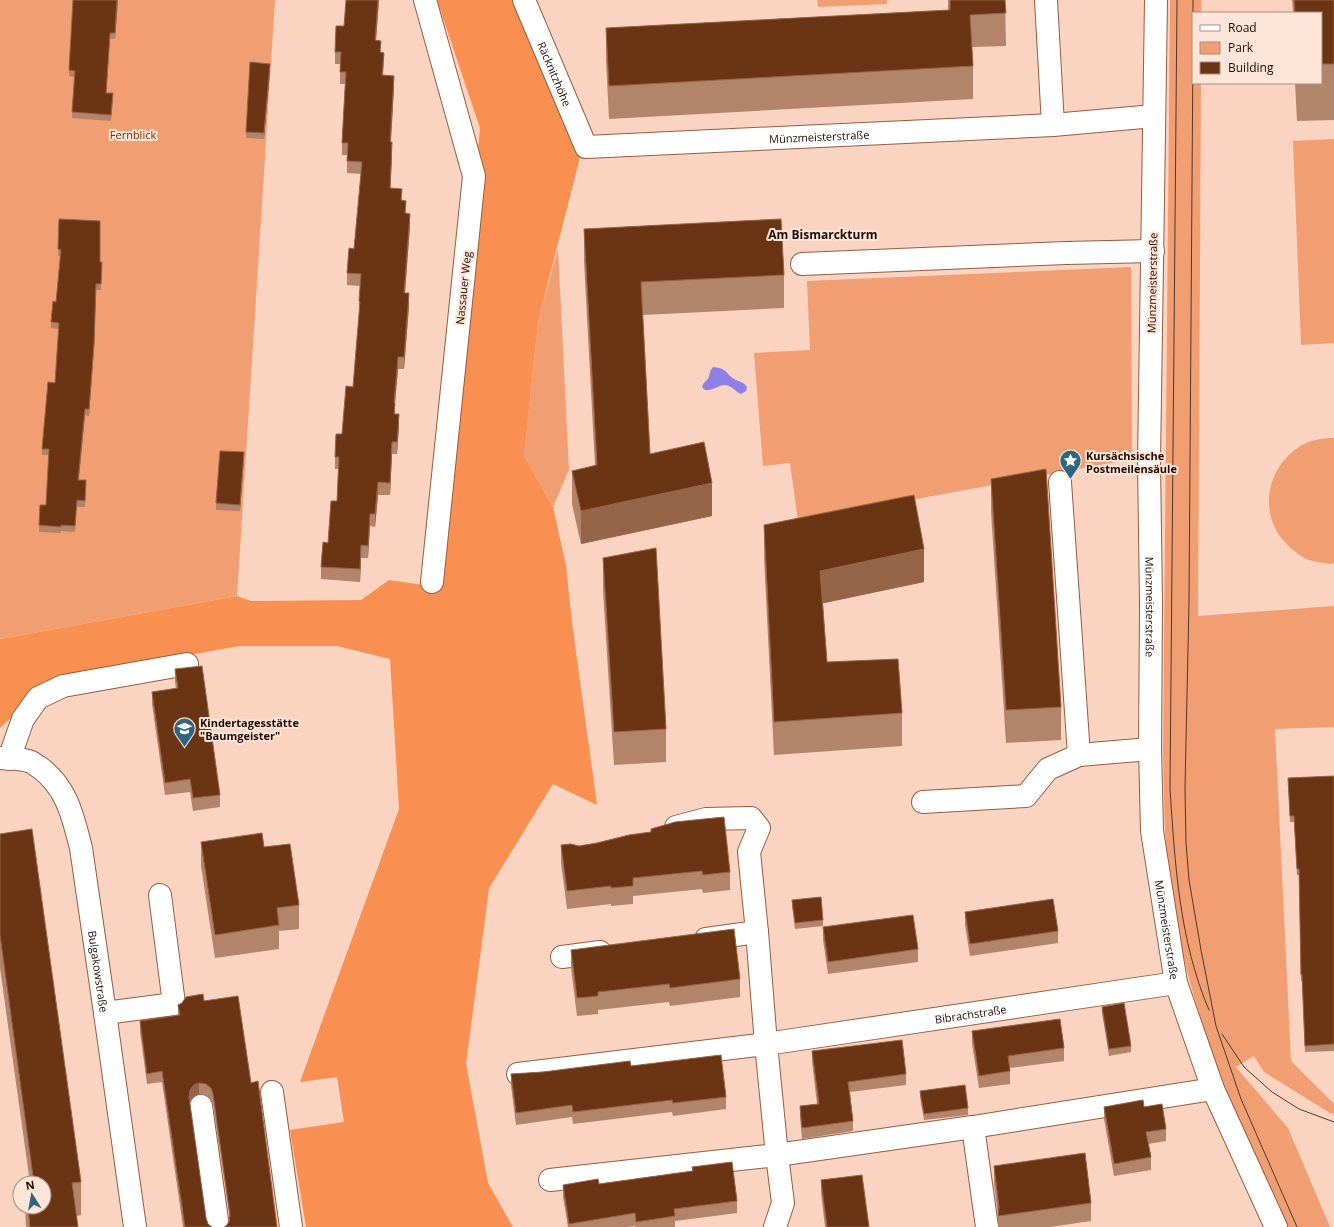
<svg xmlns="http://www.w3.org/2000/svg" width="1334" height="1227" font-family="'Open Sans',sans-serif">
	<rect width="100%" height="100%" fill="#fad4c1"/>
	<g fill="#f19e72">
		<polygon points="0,0 275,0 237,596 0,639"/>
		<polygon points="817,0 887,0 887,4 818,7"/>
		<path d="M1170,0H1201V13H1193V83H1201L1198,616L1334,606V727L1275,729L1291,1061L1334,1104V1114L1330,1113L1264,1072L1254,1056L1236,1067L1288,1128L1330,1227H1288C1268,1183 1247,1139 1228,1094C1200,1025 1177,947 1168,872C1164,833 1164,793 1163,754Z"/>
		<polygon points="1334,139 1334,343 1301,345 1293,141"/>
		<polygon points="558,249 569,470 553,507 524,456 538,322"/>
		<polygon points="1131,267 1132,459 798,521 790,463 763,466 754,353 810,350 807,281"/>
		<path d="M1334,438V563L1330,564C1324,563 1316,562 1309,560C1299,556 1290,548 1283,540C1258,510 1268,467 1299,447C1309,440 1322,438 1334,438Z"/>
	</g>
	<polygon fill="#fa8f52" points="437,0 512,0 580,157 538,322 524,456 553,507 566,566 572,623 597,805 553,784 489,888 466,1064 488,1183 513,1227 306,1227 290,1130 344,1122 337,1077 300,1082 399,809 390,659 337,646 239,646 85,674 46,684 0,728 0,639 237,596 251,601 361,600 389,580 438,587 480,128"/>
	<path fill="#8f80e7" d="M713,367C728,368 726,375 736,380C741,382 743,382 747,387L746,391L741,394C735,392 732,385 724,385C717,386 712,391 705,390L702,387C703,383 705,382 708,379C710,374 710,370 713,367Z"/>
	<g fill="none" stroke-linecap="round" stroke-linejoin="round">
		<defs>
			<g id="minor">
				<polyline points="425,0 474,176 432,582"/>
				<path id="s1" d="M524,0L586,147L1053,125L1154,116"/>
				<polyline points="1046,0 1053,125"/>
				<path id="s2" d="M1156,0L1149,461L1151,604L1150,749L1152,831L1176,983L1213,1089L1276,1227"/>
				<polyline points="802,264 1066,253 1153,251"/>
				<polyline points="1060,482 1079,755"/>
				<path id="s3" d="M0,758C9,759 22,758 31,762C34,763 36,766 39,767C67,787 73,817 81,848L105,1013L135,1227"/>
				<polyline points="9,759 23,719 38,698 63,686 187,664"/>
				<polyline points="923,802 1026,796 1048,769 1079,755 1150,749"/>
				<polyline points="706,939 757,932"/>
				<polyline points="562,957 600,952"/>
				<polyline points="105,1013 174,1004 160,895"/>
				<polyline points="518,1074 766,1044 757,932 749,852 759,828 751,818 706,819 676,827"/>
				<polyline points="272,1092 291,1227"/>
				<polyline points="201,1106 218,1227"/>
				<polyline points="550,1180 777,1155 973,1127"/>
				<path id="s4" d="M775,1227L783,1203L777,1155L766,1044L1176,983"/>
				<polyline points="987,1227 973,1127 1213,1089"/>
			</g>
		</defs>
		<use href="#minor" stroke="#935d40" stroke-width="24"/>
		<use href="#minor" stroke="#fff" stroke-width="22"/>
		<g stroke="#51392e" stroke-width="1">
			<path d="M1177,0L1170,789C1175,863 1179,940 1209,1010"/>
			<polyline points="1193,13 1193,0"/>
			<polyline points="1193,45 1189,601 1185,788 1186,843 1189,880 1201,950 1216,1026 1241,1099 1297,1227"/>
			<polyline points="1222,1034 1244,1067 1272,1092 1299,1109 1334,1122"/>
		</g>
	</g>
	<g fill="#b2846a">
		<polygon points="118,0 115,39 110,39 106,93 113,99 111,121 72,118 74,77 69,76 69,70"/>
		<polygon points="379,0 376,40 381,52 384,65 383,75 394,88 391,142 392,154 390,188 402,200 410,226 405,293 409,306 404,369 398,369 395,403 395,414 399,426 397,454 392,454 390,495 378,495 375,527 370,526 368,558 361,558 360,582 321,579 321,567 328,543 337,501 339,469 335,469 335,457 342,434 353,387 359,314 359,301 360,286 347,285 347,273 354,249 361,174 347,173 347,155 342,155 342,143 345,84 340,84 340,64 335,64 335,52 344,26"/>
		<polygon points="948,0 1005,0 1006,46 972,47 973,66 973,99 609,119 606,61 606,28 948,10"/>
		<polygon points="1292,0 1334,0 1334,120 1297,121 1295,83 1321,83 1321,13 1293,13"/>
		<polygon points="270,71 264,139 246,138 246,132"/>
		<polygon points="59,219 100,262 102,262 101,290 96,290 94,349 89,416 85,415 79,480 86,480 85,507 77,507 75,532 61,531 61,533 39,532 39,525 46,505 49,455 42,455 42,449 55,383 59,329 51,328 51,322 56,302 60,256 58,256"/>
		<polygon points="584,229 784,275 784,308 643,315 650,454 712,516 581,544 572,504 572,471 595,466 584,262"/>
		<polygon points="244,458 240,511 216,510 216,503"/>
		<polygon points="991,479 1061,707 1061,740 1006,743 991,512"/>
		<polygon points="764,525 924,582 823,603 827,662 902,713 902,746 774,755 764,558"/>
		<polygon points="603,558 666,729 666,762 614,765 603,591"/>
		<polygon points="175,669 220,795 220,807 193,811 190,792 165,795 152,704 152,692 176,689 175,682"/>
		<polygon points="1334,776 1334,1051 1305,1052 1302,981 1301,981 1299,875 1297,875 1294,822 1290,822 1288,778"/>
		<polygon points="651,829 730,872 730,890 703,893 702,889 633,896 633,904 611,906 611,904 567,909 561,863 561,845 579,846 597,843 651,832"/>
		<polygon points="0,834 81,1182 81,1215 76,1216 78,1227 26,1227 25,1207 44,1207 44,1183 30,1183 0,968"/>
		<polygon points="201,842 264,847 299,905 299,929 279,931 279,949 215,958 201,866"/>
		<polygon points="792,900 823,920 823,926 795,929 792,906"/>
		<polygon points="965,912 1058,931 1058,943 970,956 965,925"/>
		<polygon points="823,927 918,949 918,962 828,974 823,940"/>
		<polygon points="571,950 740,979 740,997 670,1006 669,1002 598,1010 598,1014 577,1016 571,968"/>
		<polygon points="204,1001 251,1083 277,1227 226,1226 229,1222 230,1220 213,1104 211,1099 206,1095 199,1094 194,1096 190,1101 189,1103 206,1218 208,1224 212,1227 183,1227 162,1082 147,1084 140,1032 140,1021 178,1015 178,1005"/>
		<polygon points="1102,1007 1131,1046 1131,1052 1109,1056 1102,1013"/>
		<polygon points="972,1031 1064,1048 1064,1061 1010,1068 1010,1084 979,1088 972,1044"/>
		<polygon points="812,1051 906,1074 906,1085 850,1092 853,1121 853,1131 802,1139 800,1117 800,1106 817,1104 812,1062"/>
		<polygon points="631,1066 726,1097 726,1109 673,1116 672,1112 573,1124 572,1117 516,1125 511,1086 511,1074"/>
		<polygon points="920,1091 968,1108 968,1115 924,1120 920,1097"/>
		<polygon points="1104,1107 1144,1107 1166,1129 1166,1141 1148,1144 1151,1157 1151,1170 1114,1176 1104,1119"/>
		<polygon points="994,1166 1091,1203 1091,1221 1050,1227 998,1227 998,1216 994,1184"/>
		<polygon points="692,1167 737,1201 737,1213 675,1221 675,1227 635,1227 635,1226 627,1227 568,1227 563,1197 563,1185 599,1184 692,1171"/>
		<polygon points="821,1180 869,1227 825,1227 821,1193"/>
	</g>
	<g fill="#966447">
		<polygon points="117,0 118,0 115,39 115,33"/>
		<polygon points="378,0 379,0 375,53 375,40"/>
		<polygon points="110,33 110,39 106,99 106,93"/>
		<polygon points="270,64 270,71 264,139 264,133"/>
		<polygon points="394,76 394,88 390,154 390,142"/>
		<polygon points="392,142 392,154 390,201 390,188"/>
		<polygon points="410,214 410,226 404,305 404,293"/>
		<polygon points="96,284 94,349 89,416 89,409"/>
		<polygon points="409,293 409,306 404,369 404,357"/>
		<polygon points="398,357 398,369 395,403 394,426 394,403"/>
		<polygon points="85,409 85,415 78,486 78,480"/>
		<polygon points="399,414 399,426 397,454 397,442"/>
		<polygon points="392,442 392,454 390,495 390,483"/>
		<polygon points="244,452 244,458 240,511 240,505"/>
		<polygon points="378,482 378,495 375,527 375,514"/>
		<polygon points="712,483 712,516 581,544 581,511"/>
		<polygon points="370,514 370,526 368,558 368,546"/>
		<polygon points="361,545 361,558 360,582 360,569"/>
		<polygon points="924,549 924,582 820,604 820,571"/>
		<polygon points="199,1083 199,1094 194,1096 190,1101 189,1108 189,1097 190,1090 194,1085"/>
	</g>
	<g fill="#6b3413" stroke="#966447">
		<polygon points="73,0 117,0 115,33 110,33 106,93 113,93 111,115 72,112 75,71 69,70"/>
		<polygon points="346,0 378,0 375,40 381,41 380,52 384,53 382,75 394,76 390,142 392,142 390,188 402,189 401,200 406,201 405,213 410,214 404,293 409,293 404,357 398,357 394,403 395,403 394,414 399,414 397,442 392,442 390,483 378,482 375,514 370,514 368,546 361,545 360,569 321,567 323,542 328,543 331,501 337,501 339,457 335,457 336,434 342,434 346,386 353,387 360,302 359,301 361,274 347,273 349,248 354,249 362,162 347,161 348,143 342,143 346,72 340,72 341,52 335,52 336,26 344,26"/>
		<polygon points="950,0 1005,0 1006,13 970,15 973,66 609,86 606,28 950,10"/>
		<polygon points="1294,0 1334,0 1334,64 1321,64 1321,13 1295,13"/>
		<polygon points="250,62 270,64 264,133 246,132"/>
		<polygon points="59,219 100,221 100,262 102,262 101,284 96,284 94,343 89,409 85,409 78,480 86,480 85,501 77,500 75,526 61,525 61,527 39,525 40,505 46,505 49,449 42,449 48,382 55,383 59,323 51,322 53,301 56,302 61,250 58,249"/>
		<polygon points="781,219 784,275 641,282 650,454 704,442 712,483 581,511 572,471 597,465 584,229"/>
		<polygon points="220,451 244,452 240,505 216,503"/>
		<polygon points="1046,469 1061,707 1006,710 991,479"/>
		<polygon points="914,495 924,549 820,571 827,662 898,659 902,713 774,722 764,525"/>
		<polygon points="656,548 666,729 614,732 603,558"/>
		<polygon points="202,666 220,795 193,798 190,779 165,783 152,692 178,688 175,669"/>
		<polygon points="1334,776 1334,1044 1305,1046 1302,974 1301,975 1299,869 1297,869 1294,816 1290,816 1288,778"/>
		<polygon points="724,817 730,872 703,875 702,871 633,878 633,886 611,888 611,886 567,891 561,845 571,844 579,846 597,843 629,835 651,832 651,829 675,822"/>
		<polygon points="32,829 81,1182 72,1183 78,1227 30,1227 28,1207 44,1207 44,1183 34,1183 0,935 0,834"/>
		<polygon points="262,833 264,847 290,844 299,905 277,908 279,925 215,935 201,842"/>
		<polygon points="821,897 823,920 795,923 792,900"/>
		<polygon points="1053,899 1058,931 970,944 965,912"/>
		<polygon points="913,915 918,949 828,962 823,927"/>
		<polygon points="734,929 740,979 670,988 669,984 598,992 598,996 577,998 571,950"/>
		<polygon points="203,994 204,1001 238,996 251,1083 258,1081 277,1227 224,1227 226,1226 229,1222 230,1215 213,1094 211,1088 206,1084 199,1083 194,1085 190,1090 189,1097 206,1218 208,1224 212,1227 185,1227 162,1071 147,1074 140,1021 180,1015 178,1005 182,1003 186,997"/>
		<polygon points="1124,1003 1131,1046 1109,1049 1102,1007"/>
		<polygon points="1060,1019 1064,1048 1008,1056 1010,1071 979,1076 972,1031"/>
		<polygon points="902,1040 906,1074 848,1082 853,1121 802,1128 800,1106 819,1104 812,1051"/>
		<polygon points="721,1055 726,1097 673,1103 672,1100 573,1112 572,1105 516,1113 511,1074 543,1072 630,1061 631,1066"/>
		<polygon points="965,1085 968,1108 924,1114 920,1091"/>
		<polygon points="1143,1100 1144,1107 1162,1104 1166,1129 1146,1132 1151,1157 1114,1164 1104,1107"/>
		<polygon points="1085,1153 1091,1203 998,1216 999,1207 994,1166"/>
		<polygon points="732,1162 737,1201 674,1209 675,1216 636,1222 635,1213 569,1224 563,1185 598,1179 599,1184 693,1171 692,1167"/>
		<polygon points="862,1175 869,1227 827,1227 821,1180"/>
	</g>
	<defs>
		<symbol id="sight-pin" viewBox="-11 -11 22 30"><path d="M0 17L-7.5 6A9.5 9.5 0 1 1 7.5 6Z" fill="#2c677f" stroke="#fee5d8"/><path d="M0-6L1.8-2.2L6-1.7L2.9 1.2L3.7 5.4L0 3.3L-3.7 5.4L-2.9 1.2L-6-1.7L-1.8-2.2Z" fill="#fff"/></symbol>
		<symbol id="school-pin" viewBox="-11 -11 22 30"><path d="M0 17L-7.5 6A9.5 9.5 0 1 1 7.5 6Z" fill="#2c677f" stroke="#fee5d8"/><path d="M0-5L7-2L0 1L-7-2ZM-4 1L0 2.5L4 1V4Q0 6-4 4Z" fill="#fff"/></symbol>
	</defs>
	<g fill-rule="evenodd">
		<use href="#sight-pin" x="1058" y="448" width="25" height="34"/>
		<use href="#school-pin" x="172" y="716" width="25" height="34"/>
	</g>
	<g text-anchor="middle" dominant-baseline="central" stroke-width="4" stroke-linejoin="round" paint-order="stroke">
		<g font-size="11" fill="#1f0b02" stroke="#fee5d8">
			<text stroke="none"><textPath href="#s1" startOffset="80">Räcknitzhöhe</textPath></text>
			<text stroke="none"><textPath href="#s1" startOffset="393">Münzmeisterstraße</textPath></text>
			<text transform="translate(1152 283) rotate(-89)">Münzmeisterstraße</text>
			<text transform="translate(463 288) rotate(-84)">Nassauer Weg</text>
			<text stroke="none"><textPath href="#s2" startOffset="607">Münzmeisterstraße</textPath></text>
			<text stroke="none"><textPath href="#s2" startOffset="931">Münzmeisterstraße</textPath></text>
			<text stroke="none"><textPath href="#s3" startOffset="259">Bulgakowstraße</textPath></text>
			<text stroke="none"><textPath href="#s4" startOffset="392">Bibrachstraße</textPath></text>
		</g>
		<g font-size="11" fill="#733000" stroke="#fee5d8">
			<text x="133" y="134">Fernblick</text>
		</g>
		<g font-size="11" font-weight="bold" fill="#1f0b02" stroke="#fee5d8" text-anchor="start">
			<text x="1086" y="455">Kursächsische<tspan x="1086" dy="13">Postmeilensäule</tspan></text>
			<text x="200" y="722">Kindertagesstätte<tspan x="200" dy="13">"Baumgeister"</tspan></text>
		</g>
		<g font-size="12" font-weight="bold" fill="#1f0b02" stroke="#fee5d8">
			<text x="823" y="234">Am Bismarckturm</text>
		</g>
	</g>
	<rect x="1192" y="12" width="130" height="72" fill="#fee5d8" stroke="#a58e82"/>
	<rect x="1200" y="25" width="20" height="6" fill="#ffffff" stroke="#a58e82"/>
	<text x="1228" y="32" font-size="12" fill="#1f0b02">Road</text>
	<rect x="1200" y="42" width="20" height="12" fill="#f19e72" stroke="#a58e82"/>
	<text x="1228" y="52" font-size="12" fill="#1f0b02">Park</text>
	<rect x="1200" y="62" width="20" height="12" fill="#6b3413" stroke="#a58e82"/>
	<text x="1228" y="72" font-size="12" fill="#1f0b02">Building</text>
	<g transform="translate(32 1195) rotate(349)"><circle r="19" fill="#fee5d8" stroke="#a58e82"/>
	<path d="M0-3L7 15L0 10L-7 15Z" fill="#2c677f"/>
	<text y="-6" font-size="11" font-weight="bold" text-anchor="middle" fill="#1f0b02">N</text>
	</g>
</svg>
